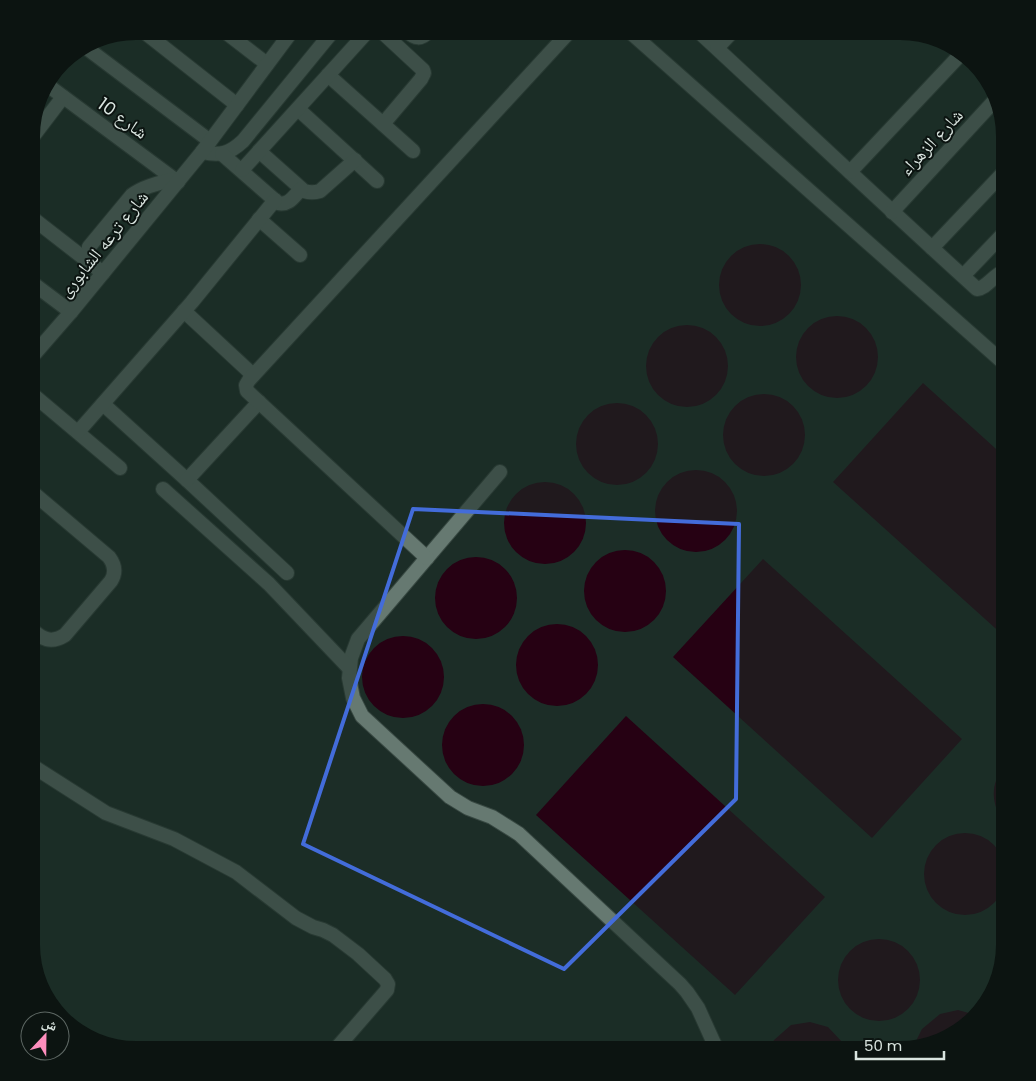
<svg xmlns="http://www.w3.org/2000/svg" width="1036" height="1081" font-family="Poppins,'Noto Naskh Arabic',sans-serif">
	<rect width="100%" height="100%" fill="#1c2d27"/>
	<g fill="#260113">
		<circle cx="760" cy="285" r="41"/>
		<circle cx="837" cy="357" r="41"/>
		<circle cx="687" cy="366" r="41"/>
		<polygon points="923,383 1005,457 1005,637 833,482"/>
		<circle cx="764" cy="435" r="41"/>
		<circle cx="617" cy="444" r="41"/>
		<circle cx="696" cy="511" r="41"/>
		<circle cx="545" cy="523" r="41"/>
		<circle cx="625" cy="591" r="41"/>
		<circle cx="476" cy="598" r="41"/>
		<polygon points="763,559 962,739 872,838 673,657"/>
		<circle cx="557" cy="665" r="41"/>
		<circle cx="403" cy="677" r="41"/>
		<circle cx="483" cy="745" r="41"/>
		<polygon points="626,716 825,897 735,995 536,815"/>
		<path d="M1005,768V822C991,808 989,781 1005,768Z"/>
		<circle cx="965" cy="874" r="41"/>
		<circle cx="879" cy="980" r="41"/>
		<polygon points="958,1010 976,1015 969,1024 934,1044 915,1047 917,1039 922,1029 940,1014"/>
		<polygon points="810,1022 828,1027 845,1045 846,1050 769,1050 774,1040 791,1025"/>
	</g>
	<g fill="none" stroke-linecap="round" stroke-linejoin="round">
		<defs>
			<g id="minor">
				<polyline points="143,31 237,105"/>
				<polyline points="224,31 267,64"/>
				<polyline points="381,31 423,70 424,73 421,79 383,124"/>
				<path d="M407,31C415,39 421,40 429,31"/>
				<polyline points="629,31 1005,364"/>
				<path d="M698,31C791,117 883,204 977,289C987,288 993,275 1005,271"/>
				<polyline points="84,46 210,141"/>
				<polyline points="717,48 733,31"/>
				<polyline points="328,75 413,151"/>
				<polyline points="46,84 178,182"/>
				<polyline points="298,109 377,181"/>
				<polyline points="31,139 63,97"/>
				<path d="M259,151L304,191C310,193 314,193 320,191L355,160"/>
				<path d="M202,152C220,156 229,154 243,141L333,31"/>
				<path d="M222,154L278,203C289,206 294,196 301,189"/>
				<polyline points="242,170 368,31"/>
				<polyline points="850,172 961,54"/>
				<polyline points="892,212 997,98"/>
				<polyline points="31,217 103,273"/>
				<polyline points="259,219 300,255"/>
				<path d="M89,247L132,195C144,186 160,183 175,179"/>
				<polyline points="932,248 1005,171"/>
				<polyline points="963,276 1005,232"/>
				<polyline points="31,282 71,312"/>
				<polyline points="184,311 253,375"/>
				<polyline points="31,358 71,312 202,152 292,31"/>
				<polyline points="31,393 120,468"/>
				<polyline points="103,404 187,480 287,573"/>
				<polyline points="78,432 192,302 275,200"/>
				<polyline points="500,472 358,639 351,658 349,678 353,698 362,716 450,797 468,808 492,817 519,834 680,984 687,992 698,1008 717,1050"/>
				<polyline points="187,480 259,402"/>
				<polyline points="163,489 269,584 349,668"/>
				<polyline points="427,558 247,391 246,385 249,380 570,31"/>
				<path d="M31,629C42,639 51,644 65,635L111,581C116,573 115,565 109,557L31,491"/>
				<polyline points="31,765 106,813 174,839 236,872 296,918 313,927 323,930 333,935 358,954 385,979 388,984 387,990 335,1050"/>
			</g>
		</defs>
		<use href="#minor" stroke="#384842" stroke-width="16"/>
		<use href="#minor" stroke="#667971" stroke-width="14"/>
	</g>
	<path d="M0 0H1036V1081H0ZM413,509L739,524L736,799L564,969L303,844Z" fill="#1c2d27" fill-opacity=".55" fill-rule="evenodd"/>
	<path fill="none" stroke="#436cda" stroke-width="4" stroke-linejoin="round" d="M413,509L739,524L736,799L564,969L303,844Z"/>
	<g text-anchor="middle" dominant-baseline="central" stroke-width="4" stroke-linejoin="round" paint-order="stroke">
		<g font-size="18" fill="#dae5e0" stroke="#0c1411">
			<text transform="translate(123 118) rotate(36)">شارع 10</text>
			<text transform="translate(931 142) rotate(-47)">شارع الزهراء</text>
			<text transform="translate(103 244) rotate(-51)">شارع ترعه الشابورى</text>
		</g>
	</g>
	<path d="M0 0H1036V1081H0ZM136 40H900A96 96 0 0 1 996 136V945A96 96 0 0 1 900 1041H136A96 96 0 0 1 40 945V136A96 96 0 0 1 136 40Z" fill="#0c1411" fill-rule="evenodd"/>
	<g transform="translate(45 1036) rotate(22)"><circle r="24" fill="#0c1411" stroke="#5e6864"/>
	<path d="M0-4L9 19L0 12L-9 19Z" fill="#fe8ebd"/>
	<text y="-8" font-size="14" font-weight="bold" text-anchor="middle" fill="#dae5e0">ش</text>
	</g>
	<path d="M856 1051v8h88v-8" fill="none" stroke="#dae5e0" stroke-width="2.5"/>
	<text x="864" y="1051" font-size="15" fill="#dae5e0" stroke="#0c1411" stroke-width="4" paint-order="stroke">50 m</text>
</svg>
